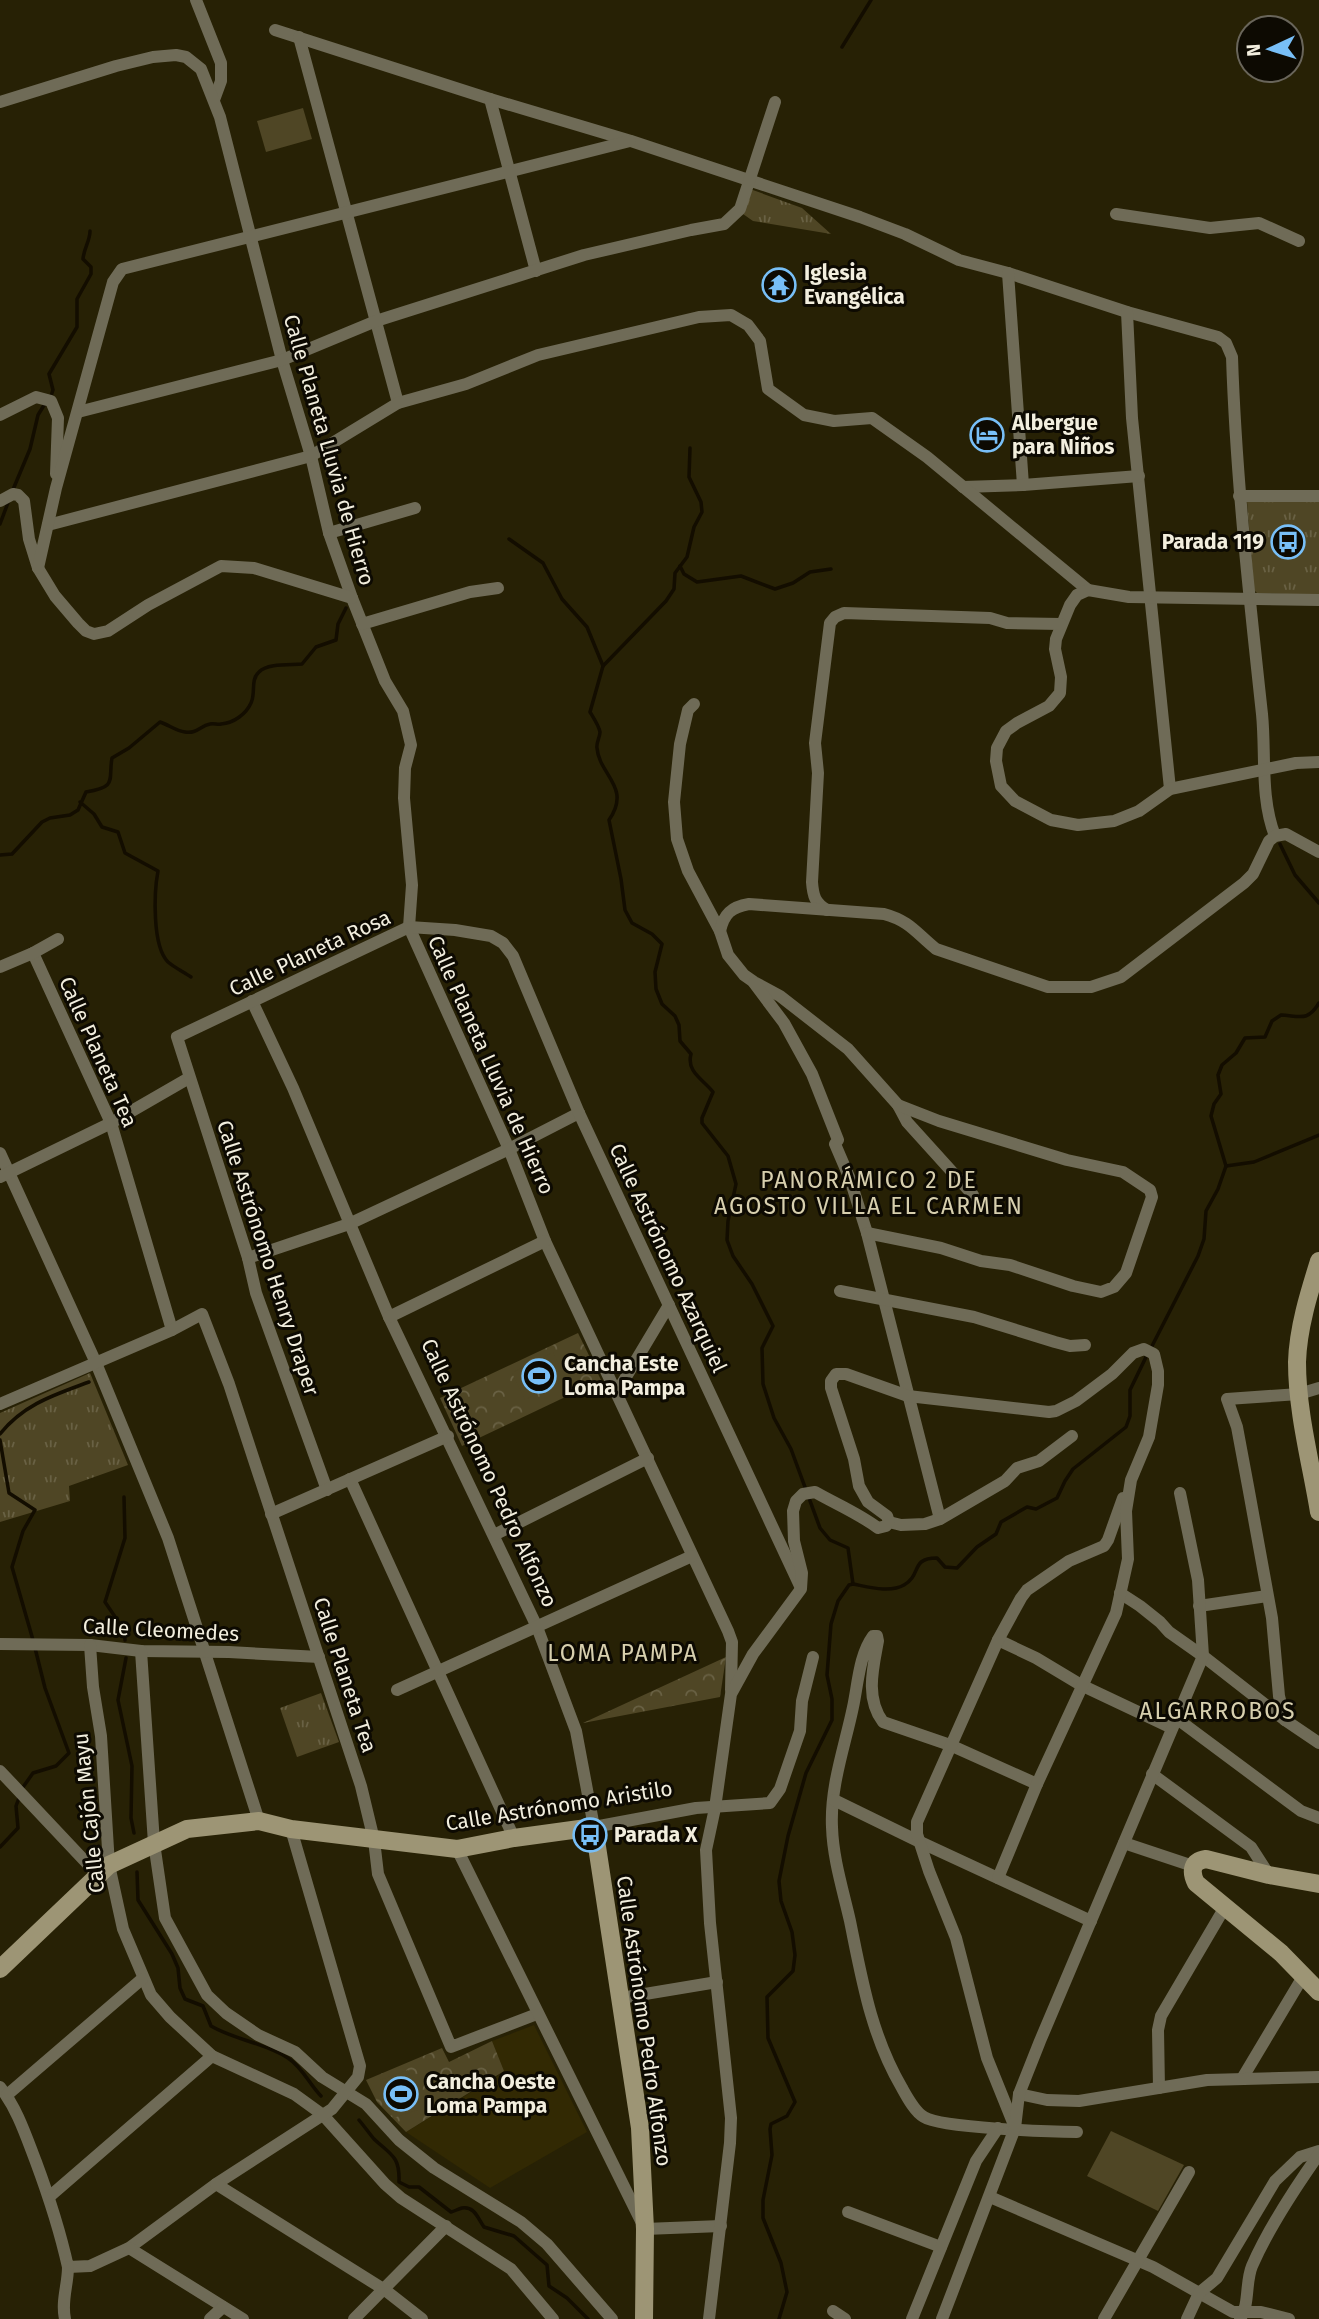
<svg xmlns="http://www.w3.org/2000/svg" width="1319" height="2319" font-family="'Fira Sans',sans-serif">
	<defs>
		<pattern id="grass-tufts" width="24" height="20" patternUnits="userSpaceOnUse" patternTransform="scale(1.75)"><rect width="24" height="20" fill="#4f4625"/><path d="M3 7l-1-3M5 7V3M7 7l1-3M15 17l-1-3M17 17v-4M19 17l1-3" fill="none" stroke="#696144"/></pattern>
		<pattern id="park-crowns" width="20" height="18" patternUnits="userSpaceOnUse" patternTransform="scale(1.75)"><rect width="20" height="18" fill="#4f4625"/><path d="M2 6a3 3 0 1 1 6 0M12 15a3 3 0 1 1 6 0" fill="none" stroke="#696144"/></pattern>
	</defs>
	<rect width="100%" height="100%" fill="#272105"/>
	<polygon fill="#322903" points="534,2025 587,2132 490,2188 406,2132 504,2072 492,2041"/>
	<g fill="url(#grass-tufts)">
		<polygon points="750,189 802,208 831,234 753,221 743,214"/>
		<polygon points="1319,500 1319,595 1257,593 1254,590 1247,501"/>
		<polygon points="90,1373 128,1465 69,1486 70,1501 0,1522 0,1413"/>
		<polygon points="321,1693 339,1742 297,1757 280,1708"/>
	</g>
	<g fill="url(#park-crowns)">
		<polygon points="578,1333 601,1380 462,1446 440,1398"/>
		<polygon points="726,1657 720,1697 583,1723"/>
		<polygon points="492,2041 504,2071 406,2132 377,2102 366,2080 442,2048 449,2062"/>
	</g>
	<g fill="#4f4625">
		<polygon points="303,108 312,139 266,152 257,121"/>
		<polygon points="553,1352 566,1379 525,1400 512,1373"/>
		<polygon points="408,2070 421,2109 393,2118 380,2080"/>
		<polygon points="1111,2131 1184,2165 1158,2211 1087,2176"/>
	</g>
	<g fill="none" stroke-linecap="round" stroke-linejoin="round">
		<g stroke="#130d00" stroke-width="3.5">
			<polyline points="842,47 871,0"/>
			<path d="M51,396L53,390L49,374L77,327V299L91,274V267L83,259C84,248 90,241 90,231"/>
			<path d="M690,448L689,477L701,502L702,512L694,527L687,557L675,573L674,589L666,601L603,666L590,712C593,717 599,726 600,732C600,737 596,743 597,748C599,775 632,787 609,820L621,879L625,910L632,923L652,934L662,944L655,972L656,989L662,1004L675,1016L679,1025L680,1041L691,1054C686,1072 704,1080 713,1092L702,1118V1123L728,1156L736,1184L728,1221L727,1240L733,1256L752,1284L773,1326L762,1348L763,1384L774,1418L791,1449L820,1528L830,1540L848,1548L853,1584L849,1585L838,1601L831,1624L827,1675L832,1699V1720L806,1773L788,1836L779,1881L781,1901L792,1932L795,1955L793,1971L767,1997L768,2038L795,2102L787,2116L771,2124L770,2129L772,2155L763,2200V2218L781,2263L787,2292L779,2319"/>
			<polyline points="12,492 30,449 38,415 46,402"/>
			<polyline points="0,524 9,500"/>
			<polyline points="509,539 543,563 562,599 587,627 603,666"/>
			<polyline points="680,566 684,574 697,582 741,576 775,589 793,583 810,572 831,569"/>
			<path d="M80,802L94,814L102,827L118,832L125,853L158,871C154,892 152,946 168,962C175,968 184,972 191,977"/>
			<polyline points="1280,844 1295,875 1319,903"/>
			<path d="M0,855L12,854L42,822L50,818L70,815L78,810L86,792C118,787 108,780 112,758L129,748L160,722C169,725 176,731 185,732C197,734 200,726 210,724C214,723 218,725 221,724C234,723 246,714 251,703C256,693 250,680 259,672C267,663 290,665 302,664L316,647L336,640L338,624L346,608"/>
			<polyline points="1226,1166 1254,1162 1319,1135"/>
			<path d="M1151,1348L1198,1256L1204,1239L1206,1211L1218,1189L1226,1166L1211,1116L1214,1104L1221,1094L1218,1075L1222,1065L1236,1053L1245,1038L1265,1037L1272,1021L1281,1015C1300,1016 1308,1022 1319,1003"/>
			<path d="M0,1434C24,1404 54,1395 89,1382"/>
			<polyline points="0,1440 9,1493 35,1510 23,1531 12,1567 33,1640"/>
			<polyline points="124,1497 125,1538 105,1602 124,1630 125,1640"/>
			<path d="M853,1584C869,1587 890,1593 904,1585C922,1575 910,1558 937,1558L945,1567L957,1568L977,1547L996,1534L1001,1522L1027,1507L1036,1509L1057,1498L1065,1481L1073,1469L1126,1427L1130,1416V1390L1147,1355"/>
			<polyline points="126,1658 118,1700 132,1766 131,1818 134,1833"/>
			<polyline points="21,1790 33,1773 56,1766 69,1753 45,1688 35,1648"/>
			<polyline points="0,1847 18,1828 16,1806 19,1798"/>
			<path d="M137,1872L138,1900L172,1954L178,1968L180,1988L185,1999L203,2006L211,2026C235,2040 265,2043 288,2058C303,2068 309,2084 321,2096"/>
			<path d="M359,2120C364,2126 369,2133 374,2139C391,2155 400,2156 399,2182L409,2187H419L451,2212C455,2211 458,2209 462,2208C475,2206 478,2219 484,2227L514,2236L547,2265L549,2286L567,2298L588,2319"/>
		</g>
		<g stroke="#6f6b57" stroke-width="12">
			<polyline points="196,0 221,63 221,81 214,100"/>
			<path d="M275,30L490,99L631,141L860,217L905,234L959,260L1008,273L1127,312L1218,337L1226,343L1232,357C1236,476 1249,595 1262,714C1266,754 1260,797 1275,836"/>
			<polyline points="299,37 398,403"/>
			<polyline points="490,99 536,271"/>
			<polyline points="0,102 116,66 153,57 176,55 186,57 201,69 220,117 282,360 311,456 329,533 352,598 385,681 403,711 411,745 405,768 404,798 412,885 409,927 509,1149 545,1241 728,1631 732,1642 731,1690"/>
			<polyline points="1116,214 1210,228 1259,223 1299,241"/>
			<polyline points="1008,273 1023,485"/>
			<polyline points="1127,312 1132,418 1170,789"/>
			<polyline points="78,412 282,360 376,321 584,255 691,230 724,224 740,209 775,102"/>
			<polyline points="0,415 36,397 51,401 58,418 56,474"/>
			<polyline points="963,487 1023,485 1139,476"/>
			<polyline points="1239,496 1319,496"/>
			<polyline points="0,501 13,494 18,495 24,501 29,539 38,568 55,596 78,623 86,631 94,634 108,631 148,605 221,566 254,568 352,598"/>
			<polyline points="48,525 311,456 398,403 466,384 538,355 699,317 731,315 748,325 760,341 768,389 804,415 834,421 872,418 927,457 1088,590"/>
			<polyline points="329,533 415,508"/>
			<polyline points="38,568 56,488 113,282 122,269 630,141"/>
			<polyline points="1319,600 1129,597 1088,590 1077,595 1070,605 1056,639 1055,649 1061,677 1060,693 1049,706 1017,723 1006,731 997,748 996,761 1001,786 1015,801 1051,820 1078,825 1114,821 1139,811 1170,789 1296,763 1319,762"/>
			<polyline points="362,624 470,592 498,588"/>
			<polyline points="694,704 688,710 680,744 674,802 677,839 688,871 720,931 728,955 744,975 754,982 780,996 848,1049 898,1105 907,1122 973,1195"/>
			<path d="M827,910C815,903 813,896 812,882L818,773L815,743L830,623L835,617L844,613L990,618L1007,623L1061,624"/>
			<path d="M720,931C724,914 731,907 749,904L884,914C910,921 916,933 936,949L1048,987H1091L1121,977L1244,883L1253,874L1269,841L1275,836L1286,834L1319,852"/>
			<polyline points="33,953 111,1123 172,1330"/>
			<polyline points="0,967 33,953 58,939"/>
			<polyline points="754,983 784,1023 812,1074 838,1140 835,1144 850,1179 867,1233 940,1519"/>
			<polyline points="252,1001 293,1088 389,1317 537,1627 576,1731 594,1827 696,1808 770,1803 780,1789 800,1731 802,1701 813,1657"/>
			<polyline points="0,1153 96,1363 168,1538 259,1821"/>
			<polyline points="0,1177 111,1123 189,1078"/>
			<polyline points="867,1233 941,1248 981,1261 1010,1265 1073,1286 1101,1292 1114,1287 1126,1273 1152,1197 1150,1190 1123,1172 1067,1160 939,1121 898,1105"/>
			<polyline points="248,1258 349,1224 509,1149 579,1113"/>
			<polyline points="840,1291 974,1317 1055,1342 1070,1346 1085,1345"/>
			<polyline points="389,1317 545,1241"/>
			<polyline points="617,1392 669,1305"/>
			<polyline points="0,1404 172,1330 202,1314 229,1384 361,1786 374,1840 378,1874 451,2047 537,2014"/>
			<polyline points="350,1479 514,1838"/>
			<polyline points="327,1490 256,1293 248,1258 177,1037 409,927 455,930 491,936 503,943 513,956 579,1113 800,1586"/>
			<polyline points="271,1514 448,1436"/>
			<polyline points="889,1522 901,1525 925,1524 940,1519 1005,1481 1017,1468 1039,1461 1072,1436"/>
			<polyline points="494,1535 648,1458"/>
			<polyline points="1120,1593 1140,1606 1160,1622 1169,1632 1203,1656 1285,1720 1319,1743"/>
			<polyline points="1199,1606 1267,1596"/>
			<polyline points="998,1640 1036,1658 1081,1685 1172,1728"/>
			<polyline points="0,1644 90,1645 141,1651 229,1652 319,1657"/>
			<polyline points="90,1645 93,1687 101,1736 109,1865 123,1929 151,1995 170,2017 212,2056 294,2094 323,2115 385,2184 401,2198 511,2269 553,2319"/>
			<polyline points="141,1651 154,1843 165,1918 207,1995 226,2013 258,2035 295,2052 322,2077 366,2104 399,2140 434,2168 521,2222 547,2244 612,2319"/>
			<polyline points="397,1690 692,1556"/>
			<polyline points="1176,1718 1301,1811 1319,1818"/>
			<polyline points="1285,1720 1279,1696 1272,1618 1248,1486 1237,1427 1227,1399 1299,1394 1319,1388"/>
			<polyline points="0,1771 98,1875"/>
			<polyline points="1152,1774 1251,1847 1269,1875"/>
			<path d="M1037,1784L950,1745L883,1722C865,1698 873,1668 878,1641L877,1636H873C859,1655 858,1684 853,1707C845,1746 830,1786 832,1827C833,1859 843,1890 850,1921C862,1980 871,2035 902,2088C907,2097 915,2112 924,2117C941,2128 1052,2132 1077,2132"/>
			<polyline points="834,1800 920,1842 1091,1921"/>
			<polyline points="1124,1843 1193,1866"/>
			<polyline points="457,1849 645,2229 721,2226"/>
			<polyline points="621,1998 717,1982"/>
			<polyline points="1243,2077 1304,1975"/>
			<path d="M0,2087C17,2108 26,2136 36,2162C49,2197 60,2231 68,2267L90,2266L129,2248L216,2184L332,2109L358,2077L360,2066L291,1829"/>
			<polyline points="1159,2088 1158,2030 1161,2016 1225,1907"/>
			<polyline points="1019,2094 1047,2100 1079,2101 1207,2080 1319,2077"/>
			<polyline points="7,2095 142,1979"/>
			<polyline points="1014,2125 987,2058 956,1938 929,1871 917,1834 917,1822 998,1640 1021,1598 1027,1590 1069,1561 1104,1546 1108,1540 1123,1498"/>
			<polyline points="216,2184 385,2290 422,2319"/>
			<polyline points="49,2197 212,2056"/>
			<polyline points="990,2197 1153,2267 1233,2312 1261,2312 1289,2319"/>
			<polyline points="848,2212 941,2247"/>
			<polyline points="129,2248 243,2319"/>
			<polyline points="833,2311 845,2319"/>
			<path d="M65,2319C61,2301 68,2285 68,2267"/>
			<polyline points="210,2319 223,2307"/>
			<polyline points="354,2319 446,2226"/>
			<path d="M709,2319L730,2143L731,2118L710,1923L706,1850L715,1808L731,1694L753,1654L801,1589L802,1573L794,1541L793,1511L796,1501L803,1494L815,1492C836,1504 858,1513 878,1528L886,1526L889,1522L887,1516L868,1502L859,1486L854,1459L831,1388V1381L836,1374H846L908,1396L1049,1412L1056,1411L1076,1401L1112,1374L1133,1353L1144,1349L1154,1354L1158,1371V1385L1149,1437L1131,1480L1126,1511L1128,1559L1116,1613L1037,1784L998,1878"/>
			<polyline points="912,2319 976,2161 998,2128"/>
			<polyline points="942,2319 1015,2128 1019,2094 1040,2041 1203,1656 1198,1580 1180,1493"/>
			<polyline points="1104,2319 1189,2172"/>
			<polyline points="1187,2319 1199,2293 1217,2278 1275,2181 1300,2157 1319,2151"/>
			<path d="M1240,2319C1250,2304 1245,2283 1252,2266C1269,2227 1295,2188 1319,2154"/>
		</g>
		<g stroke="#9d9575" stroke-width="18">
			<path d="M1319,1261C1309,1293 1298,1328 1297,1362C1297,1412 1311,1463 1319,1512"/>
			<path d="M1319,1884L1269,1875L1206,1859C1192,1861 1190,1871 1196,1883L1281,1953L1319,1992"/>
			<polyline points="0,1969 109,1865 187,1829 259,1821 291,1829 457,1849 514,1838 594,1827 640,2128 645,2229 644,2319"/>
		</g>
	</g>
	<defs>
		<symbol id="temple-ring" viewBox="-11 -11 22 22"><circle r="9.5" fill="#0d0a02" stroke="#78bff7" stroke-width="1.5"/><path d="M0-6L5-2H3V0L6.5 2.5H4V6H1.5V3h-3V6H-4V2.5H-6.5L-3 0V-2H-5Z" fill="#78bff7"/></symbol>
		<symbol id="hotel-ring" viewBox="-11 -11 22 22"><circle r="9.5" fill="#0d0a02" stroke="#78bff7" stroke-width="1.5"/><path d="M-6-4.5h1.5V1H6V5H4.5V3h-9V5H-6ZM-4 0a1.8 1.8 0 1 1 3.6 0ZM.5 0V-2.5h3Q6-2.5 6 0Z" fill="#78bff7"/></symbol>
		<symbol id="bus-ring" viewBox="-11 -11 22 22"><circle r="9.5" fill="#0d0a02" stroke="#78bff7" stroke-width="1.5"/><path d="M-5-6H5V4H4V6H2V4H-2V6H-4V4H-5ZM-3.5-4V0h7V-4ZM-3.5 1.2v1.5H-2V1.2ZM2 1.2v1.5H3.5V1.2Z" fill="#78bff7"/></symbol>
		<symbol id="stadium-ring" viewBox="-11 -11 22 22"><circle r="9.5" fill="#0d0a02" stroke="#78bff7" stroke-width="1.5"/><path d="M0-5a6.5 5 0 1 0 0 10a6.5 5 0 1 0 0-10ZM-3.5-1.8h7v3.6h-7Z" fill="#78bff7"/></symbol>
	</defs>
	<g fill-rule="evenodd">
		<use href="#temple-ring" x="760" y="266" width="38" height="38"/>
		<use href="#hotel-ring" x="968" y="416" width="38" height="38"/>
		<use href="#bus-ring" x="1269" y="523" width="38" height="38"/>
		<use href="#stadium-ring" x="520" y="1357" width="38" height="38"/>
		<use href="#bus-ring" x="571" y="1816" width="38" height="38"/>
		<use href="#stadium-ring" x="382" y="2075" width="38" height="38"/>
	</g>
	<g text-anchor="middle" dominant-baseline="central" stroke-width="6" stroke-linejoin="round" paint-order="stroke">
		<g font-size="21" font-weight="bold" fill="#f2eede" stroke="#0d0a02" text-anchor="start">
			<text x="804" y="273">Iglesia<tspan x="804" dy="24">Evangélica</tspan></text>
			<text x="1012" y="423">Albergue<tspan x="1012" dy="24">para Niños</tspan></text>
			<text x="1264" y="542" text-anchor="end">Parada 119</text>
			<text x="564" y="1364">Cancha Este<tspan x="564" dy="24">Loma Pampa</tspan></text>
			<text x="614" y="1835">Parada X</text>
			<text x="426" y="2082">Cancha Oeste<tspan x="426" dy="24">Loma Pampa</tspan></text>
		</g>
		<g font-size="21" fill="#f2eede" stroke="#0d0a02">
			<text transform="translate(329 450) rotate(74)">Calle Planeta Lluvia de Hierro</text>
			<text transform="translate(310 953) rotate(-25)">Calle Planeta Rosa</text>
			<text transform="translate(98 1052) rotate(66)">Calle Planeta Tea</text>
			<text transform="translate(491 1065) rotate(66)">Calle Planeta Lluvia de Hierro</text>
			<text transform="translate(268 1258) rotate(72)">Calle Astrónomo Henry Draper</text>
			<text transform="translate(668 1258) rotate(65)">Calle Astrónomo Azarquiel</text>
			<text transform="translate(489 1473) rotate(65)">Calle Astrónomo Pedro Alfonzo</text>
			<text transform="translate(161 1630) rotate(3)">Calle Cleomedes</text>
			<text transform="translate(345 1675) rotate(72)">Calle Planeta Tea</text>
			<text transform="translate(559 1806) rotate(-9)">Calle Astrónomo Aristilo</text>
			<text transform="translate(89 1813) rotate(-96)">Calle Cajón Mayu</text>
			<text transform="translate(644 2021) rotate(82)">Calle Astrónomo Pedro Alfonzo</text>
		</g>
		<g font-size="23" letter-spacing="2" fill="#d7cfae" stroke="#0d0a02">
			<text x="869" y="1180">PANORÁMICO 2 DE<tspan x="869" dy="26">AGOSTO VILLA EL CARMEN</tspan></text>
			<text x="623" y="1653">LOMA PAMPA</text>
			<text x="1218" y="1711">ALGARROBOS</text>
		</g>
	</g>
	<g transform="translate(1270 49) rotate(266)"><circle r="33" fill="#0d0a02" stroke="#69655a" stroke-width="2"/>
	<path d="M0-5L12 26L0 18L-12 26Z" fill="#78bff7"/>
	<text y="-10" font-size="19" font-weight="bold" text-anchor="middle" fill="#f2eede">N</text>
	</g>
</svg>
